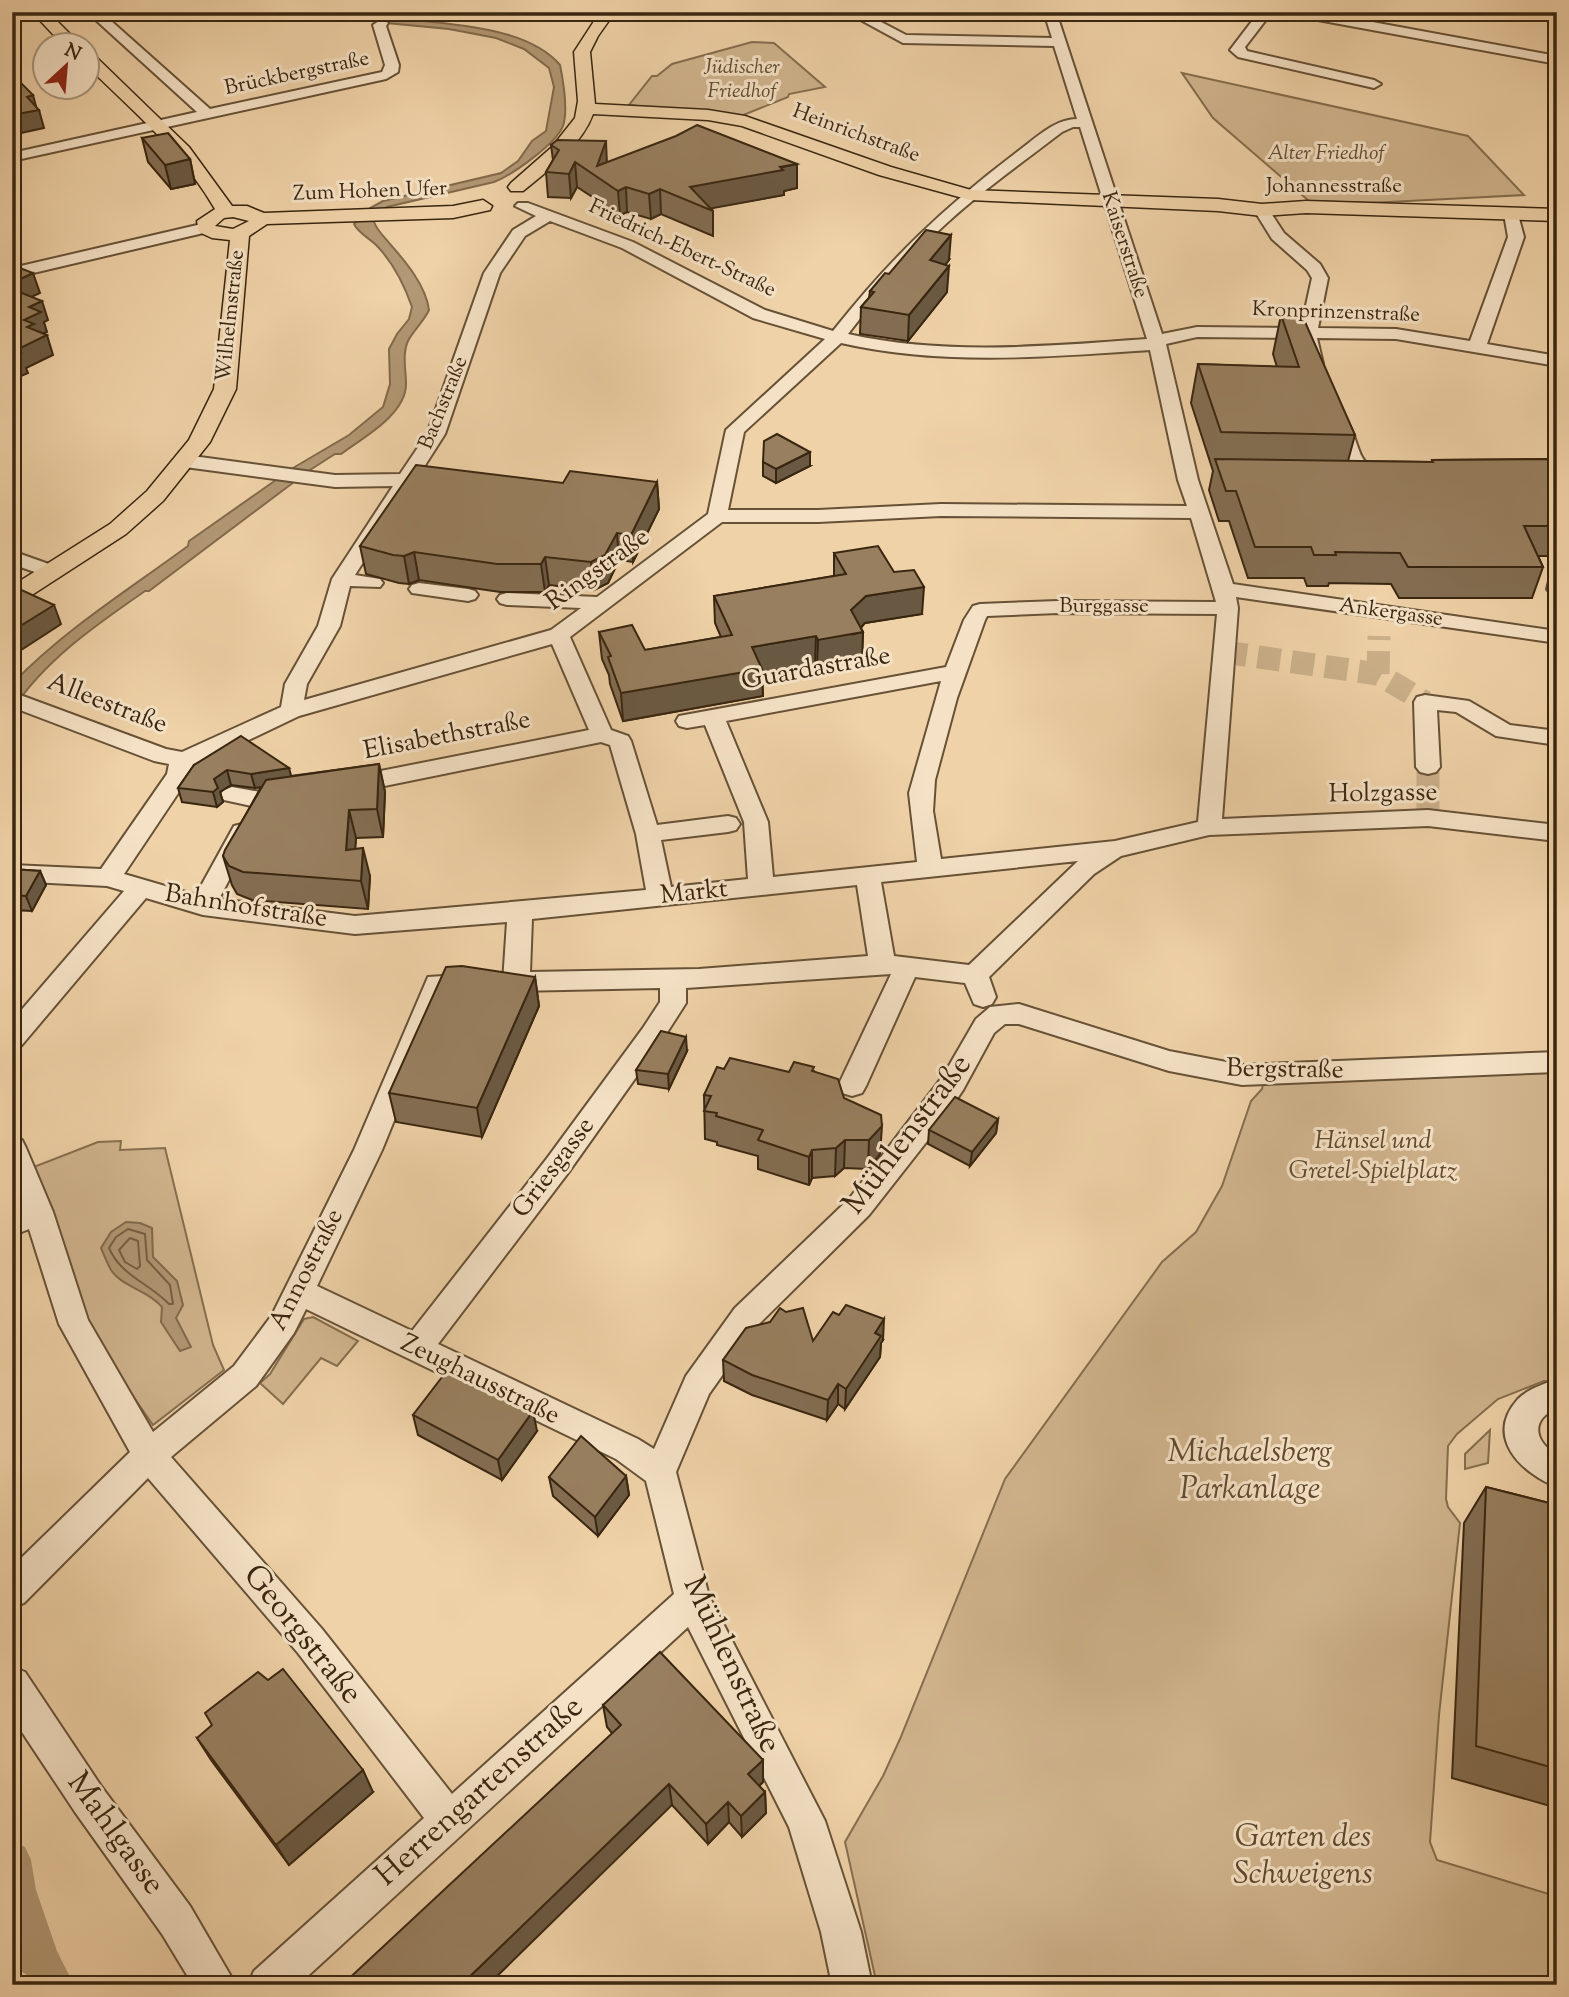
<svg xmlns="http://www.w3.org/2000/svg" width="1569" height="1997" font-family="'Sorts Mill Goudy',serif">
	<rect width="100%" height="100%" fill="#f0d2a8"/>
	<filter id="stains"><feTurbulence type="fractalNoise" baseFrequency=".00286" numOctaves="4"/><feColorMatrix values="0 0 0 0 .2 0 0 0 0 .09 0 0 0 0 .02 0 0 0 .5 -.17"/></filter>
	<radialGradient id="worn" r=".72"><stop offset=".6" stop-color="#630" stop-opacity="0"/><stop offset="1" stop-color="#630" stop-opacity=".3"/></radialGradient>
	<g fill="#d1b58e" stroke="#856e4f" stroke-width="2">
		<polygon points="752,42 774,43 825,87 789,94 788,97 741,116 629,105 652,76 657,76 672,64"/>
		<polygon points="1182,73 1468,136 1524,195 1369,203 1309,201 1213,118"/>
		<polygon points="1557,1071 1557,1382 1544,1381 1498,1399 1457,1434 1448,1446 1446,1499 1448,1507 1460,1523 1439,1715 1430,1842 1437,1860 1552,1895 1553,1883 1557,1884 1557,1985 877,1985 845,1842 883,1776 900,1739 1005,1479 1162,1262 1196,1232 1222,1186 1251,1101 1262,1089 1264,1080"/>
		<polygon points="121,1141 120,1150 165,1148 213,1345 224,1370 153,1425 80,1320 31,1168 98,1142"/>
		<polygon points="313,1317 358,1341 337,1366 321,1358 283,1404 260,1383 270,1374 304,1319"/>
		<polygon points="1490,1430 1488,1463 1465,1469 1465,1454"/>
	</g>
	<g fill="#b29874" stroke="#826a4c" stroke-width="2">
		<path d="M336,12C356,12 375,16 395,18C444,24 526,25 560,65C563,80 568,111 563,126C556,144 512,175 494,182L387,207L374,222C378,232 384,236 390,244C406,262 426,286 429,310C424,321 413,331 408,341C402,354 406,371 406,384C406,415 362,438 341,454H335L310,470L149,591H145C96,625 46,659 12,710V684C64,630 128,590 188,546L189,541L293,468L349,435L383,407L390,384L389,349L397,334L409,319L412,307C405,287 393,263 378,247C371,239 359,234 354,224L370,208L383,201L501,173L518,161L532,141L546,131L554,87L549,68L524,49L496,38L449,29L386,23Z"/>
		<path d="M126,1222L140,1223L152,1228L153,1257L177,1281L183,1305L176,1318L191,1347L180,1351L161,1322L162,1307C148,1290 122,1287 111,1270C107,1263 104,1255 101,1248L111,1232Z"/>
	</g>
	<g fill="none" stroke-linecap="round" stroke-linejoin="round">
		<g stroke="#765f42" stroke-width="2">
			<path d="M128,1229L145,1234L147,1260L170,1285L173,1304H169C149,1283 121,1276 109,1248L116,1237Z"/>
			<polygon points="130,1238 138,1241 140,1266 137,1269 125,1262 119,1250"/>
		</g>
		<polygon fill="#b29874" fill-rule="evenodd" points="12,1841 25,1847 31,1860 36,1890 57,1951 74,1985 32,1985 26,1974 12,1967"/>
		<g stroke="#cbb08a" stroke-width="23" stroke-dasharray="23 11" stroke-linecap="butt">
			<polyline points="1224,652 1378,674 1425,702"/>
			<polyline points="1378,674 1379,636"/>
			<polyline points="1428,767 1428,818"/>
		</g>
		<defs>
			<g id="minor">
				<polygon points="87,12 101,12 210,109 382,72 385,65 373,25 382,19 388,23 386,26 399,65 398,72 386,79 12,161 12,153 197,112"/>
				<path d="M846,12H862L906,35L1052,38L1044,12H1056L1162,334L1197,327L1301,328L1312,278L1307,270L1272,239L1254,210L1262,205L1267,207L1284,233L1320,264L1328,278L1318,328L1396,329L1470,341L1508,237L1504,214L1512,209L1517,211L1524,237L1487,344L1557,356V366L1396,339L1317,338L1323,364L1314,369L1305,364L1300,338L1197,337L1166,344L1198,480L1233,584L1557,631V643L1236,597L1238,608L1222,819L1428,810L1557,825V841L1428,826L1209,835L1121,856L1094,874L989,977L996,997L992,1004L983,1007L974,1004L965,983L915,977L866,1086L862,1093L852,1096L842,1093L838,1086L891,974L686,988V1003L661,1042L568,1173L438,1344L638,1439L654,1449L686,1376L735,1308L849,1199L943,1076L976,1019L990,1007L1019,1004L1169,1051L1242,1065L1557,1052V1072L1242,1085L1169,1071L1019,1024H1005L994,1033L963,1090L935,1131L869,1215L757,1326L709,1394L676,1472L709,1596L825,1821L861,1932L872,1985H832L821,1932L789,1827L688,1627L298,1985H248L254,1971L424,1818L298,1653L148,1478L24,1603L12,1607V1567L130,1452L59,1324L29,1229L12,1236V1211L21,1207L12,1184V1137L22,1140L26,1148L53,1212L88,1320L153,1432L234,1366L272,1315L354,1150L428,977L474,974L483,976L487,983L483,990L446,993L382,1150L317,1286L412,1331L548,1157L643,1028L660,1002V988L516,991L507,989L503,982L507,922L355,934L203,915L146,898L21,1046L12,1049V1021L124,891L107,886L12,881V865L101,869L167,774L169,764L154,761L12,707V692L166,749L182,752L281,707L285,684L318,626L332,579L393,486L335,487L185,467L176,461L185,455L335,475L400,474L427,434L484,273L513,230L536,216L515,206L518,203H528L633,242L765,310L833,331C891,258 943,208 1017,152C1035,139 1054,119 1077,119L1054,46L903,43ZM1073,127H1080L1147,339C1049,346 945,356 848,334C872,303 897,272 925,244C966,202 1015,168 1062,132ZM550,221L622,248L753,318L825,339L726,430L708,514L597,597L507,593L500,595L497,599L500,603L507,605L581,608L551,630L304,700L307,684L340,626L350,586L380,587L383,583L380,579L355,575L445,434L500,273L525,236ZM841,343C941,366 1048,357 1150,350L1178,480L1187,506L941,504L818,510H728L744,432ZM941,516L1191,518L1216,602L1058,601L980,604L973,606L964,620L946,667L679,716L676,721L679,726L687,728L705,725L744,822L748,879L671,887L661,840L728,832L736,830L740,824L736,818L728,816L657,825L631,741L628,736L611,730L570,637L722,522H818ZM1058,613L1217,614L1198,822L1115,841L941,859L933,811L935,780L957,698L985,620L987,616ZM552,644L589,730L350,777L342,780L338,785L342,790L350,793L601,742L610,745L636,834L646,890L355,916L219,899L254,832L250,826L242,824L234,826L196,895L124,874L191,774L193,764L207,760L299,716ZM941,681L909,793L917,862L773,877L768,822L726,721ZM1078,861L969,965L894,956L881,882ZM857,885L868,956L699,969L530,972L532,919ZM306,1309L616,1459L646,1481L674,1594L452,1794L322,1629L171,1457L256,1386L294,1333Z"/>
				<polygon points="1259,12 1272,12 1245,47 1247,51 1374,80 1381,84 1374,88 1238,57 1230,50"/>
				<polygon points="1290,12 1318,12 1557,56 1557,64 1296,16"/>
				<polygon points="206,223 212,225 214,228 212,231 12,278 12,268"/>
				<path d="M1337,415C1352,418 1355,444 1362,457C1369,470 1383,471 1392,481L1389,485C1352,494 1338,445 1328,420Z"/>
				<polygon points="12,551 60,568 63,572 60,576 46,576 12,564"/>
				<polygon points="1557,575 1557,595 1550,593 1547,589 1550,577"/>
				<polygon points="419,583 468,589 475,591 478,595 475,599 468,601 412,593 409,589 412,585"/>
				<polygon points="1425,695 1469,701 1510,725 1557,731 1557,745 1496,736 1456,712 1437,710 1440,767 1436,772 1428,774 1420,772 1416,767 1414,702 1417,697"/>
				<polygon points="232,787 261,792 288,787 296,790 300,795 296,800 261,808 224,800 220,795 224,790"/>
				<path d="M1557,1379V1408C1530,1420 1534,1441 1557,1455V1487C1521,1473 1484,1437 1518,1399C1528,1389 1544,1384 1557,1379Z"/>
				<polygon points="12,1667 25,1672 101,1786 190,1906 236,1985 193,1985 162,1934 75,1812 12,1717"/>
			</g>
			<g id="major">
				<polygon points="32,12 48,12 82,46 64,46"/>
				<path d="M600,12H615L598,36L590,52L595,104L708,110L745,116L891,167L971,190L1218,199L1262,204L1306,201L1557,209V221L1306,213L1262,216L1218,211L970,200L879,175L742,126L708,120L593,114C581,146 549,170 523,191H511L508,187L511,183L552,147L575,118L578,101L574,52Z"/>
				<path d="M88,53L94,55L189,147L232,206H247L264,213L453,206L483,200L492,206L490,210L453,218L267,224L249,236L236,389L210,442L163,501L126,534L21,602L12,604V586L110,524L147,491L189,440L214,389L230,240L212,238L199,232L197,221L215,209C183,153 133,111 88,67ZM233,217L249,221L233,229L215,226L224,218Z"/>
			</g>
		</defs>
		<use href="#minor" stroke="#675136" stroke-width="4"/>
		<use href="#major" stroke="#392610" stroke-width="3"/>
		<use href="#minor" fill="#f5e2c6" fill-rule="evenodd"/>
		<use href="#major" fill="#f0d2a8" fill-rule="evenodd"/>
	</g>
	<g fill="#836d52" stroke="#392610" stroke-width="2">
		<polygon points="142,138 190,159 195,184 171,189 148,162"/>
		<polygon points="551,145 607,162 797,164 797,188 784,191 784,195 710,208 713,211 713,236 661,214 651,219 627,212 620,215 577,187 571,198 548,197 546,172 553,160"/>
		<polygon points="949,260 945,265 947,292 908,341 860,334 861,307 869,298 870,291 889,274"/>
		<polygon points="1281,315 1355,435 1348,461 1432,462 1432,460 1557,459 1557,556 1538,556 1543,567 1532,598 1399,598 1391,584 1329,583 1328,586 1307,586 1304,578 1248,578 1229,521 1219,521 1209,490 1213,471 1191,403 1198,364 1277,367 1273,354"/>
		<polygon points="763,462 810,466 776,483 763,476"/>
		<polygon points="657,482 659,509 633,562 619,560 608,583 594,590 549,585 545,592 500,592 419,580 409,584 399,583 366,574 360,546 563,483"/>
		<polygon points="834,553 894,572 922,614 865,623 861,628 863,632 862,659 817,667 815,664 762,673 763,696 623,721 610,684 609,675 602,659 599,632 645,650 721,637 715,623 714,596 834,576"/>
		<polygon points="379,764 385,792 383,837 356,838 355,849 370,876 368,909 252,900 237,894 232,885 223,856 261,787 255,788 231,785 220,792 223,802 217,807 182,802 178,788 194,765 291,776"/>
		<polygon points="12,869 40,871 46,885 32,911 12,910"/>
		<polygon points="535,977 539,1006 482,1137 396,1122 389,1093"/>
		<polygon points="687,1051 669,1089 638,1084 636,1070"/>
		<polygon points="724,1069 789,1072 814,1071 844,1098 880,1154 868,1169 844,1168 835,1176 812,1178 809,1185 758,1169 758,1156 717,1145 717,1142 705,1139 704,1095"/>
		<polygon points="998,1119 996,1133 970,1166 928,1144 929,1130"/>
		<polygon points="770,1322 813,1341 883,1340 881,1343 880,1357 845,1409 838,1404 827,1420 752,1395 724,1381 723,1360"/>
		<polygon points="413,1415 537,1431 502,1480 418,1435"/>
		<polygon points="626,1476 629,1495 598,1536 553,1496 549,1477"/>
		<polygon points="1486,1487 1557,1505 1557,1808 1452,1778 1464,1523"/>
		<polygon points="603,1705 763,1760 763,1782 759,1786 765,1792 766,1813 742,1837 729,1822 708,1844 672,1805 607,1727"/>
		<polygon points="197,1738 373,1792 289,1865 211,1760"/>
	</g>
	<g fill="#6a5942" stroke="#392610" stroke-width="2">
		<polygon points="33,95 37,110 39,110 44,128 12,135 12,115 27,97"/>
		<polygon points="606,141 607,165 597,166"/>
		<polygon points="190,159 195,184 171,189 165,165"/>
		<polygon points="575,162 577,187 571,198 569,174"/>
		<polygon points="797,164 797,188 784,191 784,195 708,209 690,187"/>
		<polygon points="626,187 627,212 620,215 618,191"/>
		<polygon points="660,189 661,214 651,219 649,194"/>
		<polygon points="951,235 949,260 929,286 930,260"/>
		<polygon points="949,266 947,292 908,341 909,315"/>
		<polygon points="33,273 40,293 12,306 12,283"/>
		<polygon points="42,301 48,320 44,322 47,332 38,336 47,335 53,355 26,368 28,373 12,380 12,357 16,350 24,320 29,307"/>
		<polygon points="810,452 810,466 776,483 776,469"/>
		<polygon points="657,482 659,509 633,562 631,535"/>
		<polygon points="617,533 619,560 608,583 594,590 591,562"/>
		<polygon points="414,552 419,580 409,584 404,556"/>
		<polygon points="545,557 549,585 545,592 541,564"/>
		<polygon points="924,587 922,614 865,623 854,634 863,632 862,659 817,667 818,640 866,596"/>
		<polygon points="54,605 61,624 12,656 12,631"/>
		<polygon points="816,636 815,664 762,673 763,696 623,721 621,693 752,647"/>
		<polygon points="379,764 385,792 383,837 377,809"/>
		<polygon points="289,768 293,783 255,788 251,774"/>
		<polygon points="227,770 231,785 220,792 223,802 217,807 213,792 214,779"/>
		<polygon points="349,810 356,838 353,878 346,850"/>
		<polygon points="363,848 370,876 368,909 361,881"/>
		<polygon points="40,871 46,885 32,911 26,896"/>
		<polygon points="535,977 539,1006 482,1137 477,1108"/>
		<polygon points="686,1037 687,1051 669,1089 668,1074"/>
		<polygon points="998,1119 996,1133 970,1166 972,1152"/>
		<polygon points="882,1126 880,1154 868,1169 869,1140"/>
		<polygon points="845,1140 844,1168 835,1176 836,1148"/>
		<polygon points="812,1150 812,1178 809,1185 809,1157"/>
		<polygon points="884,1319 883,1340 881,1343 880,1357 845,1409 846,1389 875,1333"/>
		<polygon points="838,1384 838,1404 827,1420 828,1400"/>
		<polygon points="533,1411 537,1431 502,1480 498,1460"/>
		<polygon points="626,1476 629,1495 598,1536 595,1517"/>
		<polygon points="763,1760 763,1782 749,1795 748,1774"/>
		<polygon points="363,1770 373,1792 289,1865 276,1845"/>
		<polygon points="669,1784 672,1805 488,1985 461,1985"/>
		<polygon points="765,1792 766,1813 742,1837 741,1816"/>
		<polygon points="728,1802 729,1822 708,1844 706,1824"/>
	</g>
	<g fill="#987f5f" stroke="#392610" stroke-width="2">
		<polygon points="12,74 33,95 27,97 39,110 12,115"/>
		<polygon points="697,125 797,164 780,167 783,170 690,187 713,211 660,189 649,194 626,187 618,191 575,162 569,174 546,172 559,150 551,145 557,140 606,141 597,166 676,136"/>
		<polygon points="168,133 190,159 165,165 142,138"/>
		<polygon points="926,230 951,235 930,260 949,266 909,315 861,307 874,292 870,291 885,273 889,274"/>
		<polygon points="12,265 33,273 12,283"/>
		<polygon points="12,289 42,301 29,307 41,312 24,320 34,324 27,327 47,335 16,350 21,353 12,357"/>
		<polygon points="1281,315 1302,315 1355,435 1221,432 1198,364 1299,367"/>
		<polygon points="777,434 810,452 776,469 763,462 764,441"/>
		<polygon points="1215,459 1433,462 1432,460 1557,459 1557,526 1524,526 1543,567 1408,567 1400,553 1335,552 1336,555 1314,555 1311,547 1255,547 1236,491 1226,491"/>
		<polygon points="416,465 563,483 570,471 657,482 631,535 617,533 605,555 591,562 545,557 541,564 497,564 414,552 404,556 393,555 360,546"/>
		<polygon points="878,546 894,572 914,570 924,587 866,596 851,610 863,632 818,640 816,636 752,647 762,669 621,693 608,657 611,656 599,632 632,625 645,650 732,635 714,596 846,574 834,553"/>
		<polygon points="17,588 54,605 12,631 12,591"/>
		<polygon points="241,736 289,768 251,774 227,770 214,779 218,788 213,792 178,788 194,765"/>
		<polygon points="379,764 377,809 349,810 346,850 363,848 361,881 243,872 229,866 223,856 225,850 266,780"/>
		<polygon points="12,869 40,871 26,896 12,895"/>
		<polygon points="462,966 535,977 477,1108 389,1093 446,967"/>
		<polygon points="661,1031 686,1037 668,1074 636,1070"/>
		<polygon points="730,1058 789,1072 794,1062 814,1067 812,1071 838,1079 844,1098 881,1115 882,1126 869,1140 845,1140 836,1148 812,1150 809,1157 758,1140 763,1130 716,1116 717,1113 704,1111 711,1096 704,1095 717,1067 724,1069"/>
		<polygon points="955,1097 998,1119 972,1152 929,1130"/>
		<polygon points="846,1305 884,1319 875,1333 881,1336 846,1389 838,1384 828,1400 752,1375 723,1360 746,1328 770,1322 780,1308 786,1312 803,1308 813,1341 833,1312 839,1315"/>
		<polygon points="449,1368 533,1411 498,1460 413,1415"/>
		<polygon points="581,1436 626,1476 595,1517 549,1477"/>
		<polygon points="1486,1487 1557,1505 1557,1769 1476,1746"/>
		<polygon points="660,1652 763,1760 748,1774 765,1792 741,1816 728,1802 706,1824 669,1784 461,1985 342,1985 621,1725 603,1705"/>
		<polygon points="283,1669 363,1770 276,1845 197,1738 212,1725 205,1713 258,1672 268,1680"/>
	</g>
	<g text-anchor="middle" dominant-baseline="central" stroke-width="6" stroke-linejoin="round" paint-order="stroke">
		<g font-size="21" font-style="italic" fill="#5f4a30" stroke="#f5e2c6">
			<text x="742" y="68">Jüdischer<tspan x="742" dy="24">Friedhof</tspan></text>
			<text x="1326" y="154">Alter Friedhof</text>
		</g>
		<g font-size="21" fill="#392610" stroke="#f5e2c6">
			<text transform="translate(297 74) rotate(-12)">Brückbergstraße</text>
			<text transform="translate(856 134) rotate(20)">Heinrichstraße</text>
			<text x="1334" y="187">Johannesstraße</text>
			<text transform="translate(370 192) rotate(-2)">Zum Hohen Ufer</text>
			<text transform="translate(1124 245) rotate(72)">Kaiserstraße</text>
			<text transform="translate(682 249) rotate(25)">Friedrich-Ebert-Straße</text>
			<text transform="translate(1336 313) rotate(2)">Kronprinzenstraße</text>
			<text transform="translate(231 316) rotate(-84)">Wilhelmstraße</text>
			<text transform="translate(444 403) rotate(-68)">Bachstraße</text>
			<text x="1104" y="607">Burggasse</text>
			<text transform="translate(1391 613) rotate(8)">Ankergasse</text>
		</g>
		<g font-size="26" fill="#392610" stroke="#f5e2c6">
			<text transform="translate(598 570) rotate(-36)">Ringstraße</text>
			<text transform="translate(816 669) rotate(-10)">Guardastraße</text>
			<text transform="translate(107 704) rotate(21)">Alleestraße</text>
			<text transform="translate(447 736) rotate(-11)">Elisabethstraße</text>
			<text transform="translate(1383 794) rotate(-1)">Holzgasse</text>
			<text transform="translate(694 893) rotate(-6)">Markt</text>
			<text transform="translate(246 907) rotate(9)">Bahnhofstraße</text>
			<text transform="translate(1285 1070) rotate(1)">Bergstraße</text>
			<text transform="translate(554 1168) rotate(-53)">Griesgasse</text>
			<text transform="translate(307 1270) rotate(-63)">Annostraße</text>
			<text transform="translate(480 1380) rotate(26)">Zeughausstraße</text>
		</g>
		<g font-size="26" font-style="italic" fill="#5f4a30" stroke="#f5e2c6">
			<text x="1373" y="1141">Hänsel und<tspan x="1373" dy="30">Gretel-Spielplatz</tspan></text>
		</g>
		<g font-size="32" fill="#392610" stroke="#f5e2c6">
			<text transform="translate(908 1135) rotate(-53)">Mühlenstraße</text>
			<text transform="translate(302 1635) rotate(51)">Georgstraße</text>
			<text transform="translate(731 1665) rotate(65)">Mühlenstraße</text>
			<text transform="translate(480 1792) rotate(-42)">Herrengartenstraße</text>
			<text transform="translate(115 1834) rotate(54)">Mahlgasse</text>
		</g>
		<g font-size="32" font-style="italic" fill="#5f4a30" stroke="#f5e2c6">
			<text x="1250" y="1453">Michaelsberg<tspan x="1250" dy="37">Parkanlage</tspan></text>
			<text x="1303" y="1838">Garten des<tspan x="1303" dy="37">Schweigens</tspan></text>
		</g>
	</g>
	<rect width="1569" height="1997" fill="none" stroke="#f0d2a8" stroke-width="42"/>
	<rect x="14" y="14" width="1541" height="1969" fill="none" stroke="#392610" stroke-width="3.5"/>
	<rect x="21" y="21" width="1527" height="1955" fill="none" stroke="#392610" stroke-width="2"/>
	<g transform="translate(66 66) rotate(26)"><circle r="33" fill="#f5e2c6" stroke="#aa977d" stroke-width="2"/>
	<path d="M0-5L12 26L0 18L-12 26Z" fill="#8f2418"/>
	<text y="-10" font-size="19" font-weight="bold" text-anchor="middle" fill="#392610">N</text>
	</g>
	<rect width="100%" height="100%" filter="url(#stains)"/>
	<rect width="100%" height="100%" fill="url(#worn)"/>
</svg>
